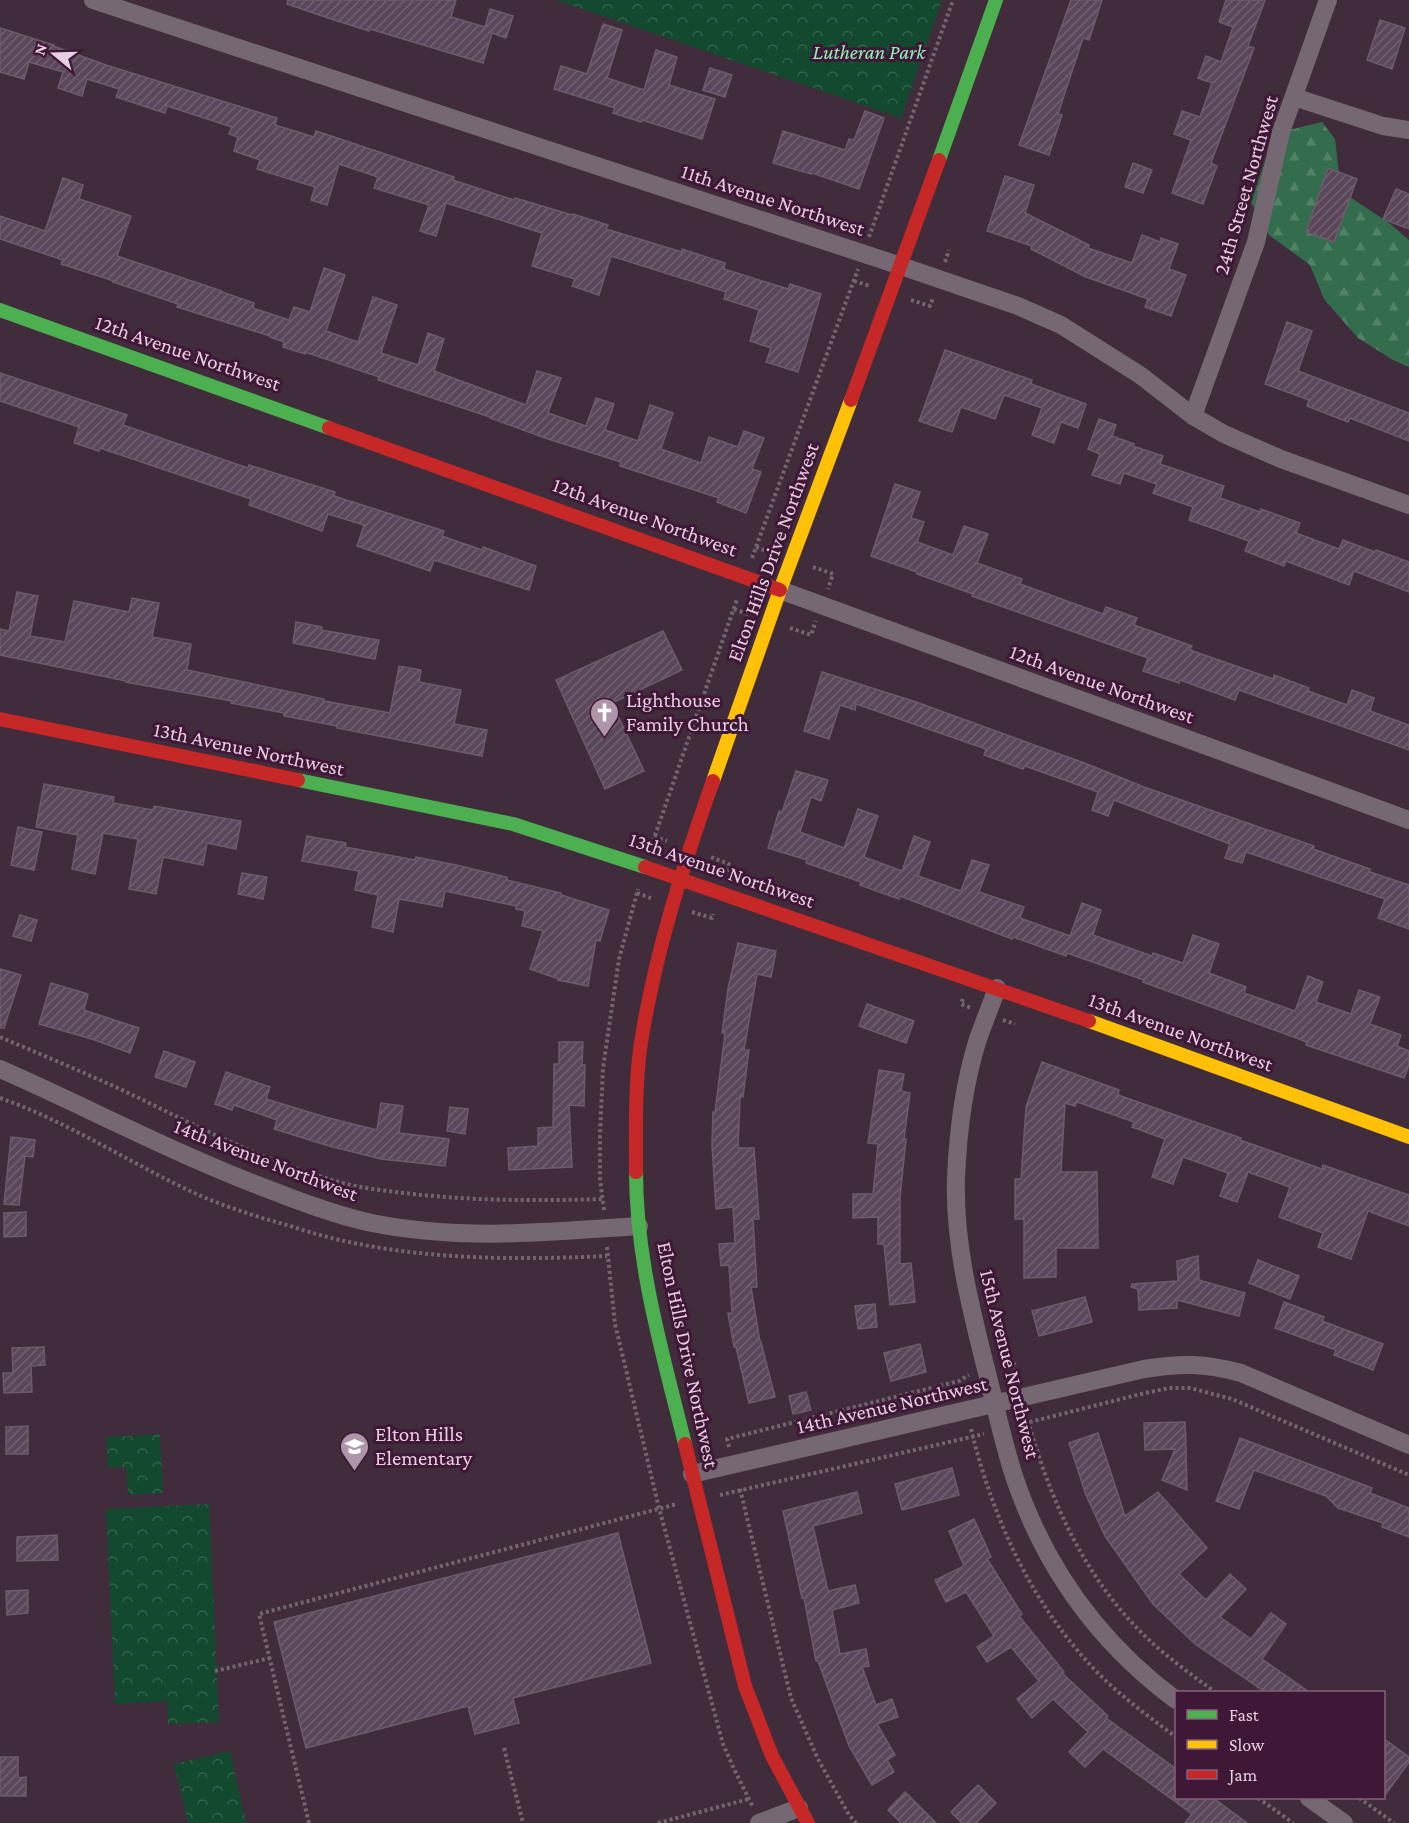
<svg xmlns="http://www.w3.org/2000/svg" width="1409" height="1823" font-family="'Crimson Pro',serif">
	<defs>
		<pattern id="forest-firs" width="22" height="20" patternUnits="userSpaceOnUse" patternTransform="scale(1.5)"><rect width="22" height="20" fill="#336d4d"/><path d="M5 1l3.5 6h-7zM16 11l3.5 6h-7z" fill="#518166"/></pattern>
		<pattern id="park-crowns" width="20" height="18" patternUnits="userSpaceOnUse" patternTransform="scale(1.5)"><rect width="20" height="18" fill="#13492f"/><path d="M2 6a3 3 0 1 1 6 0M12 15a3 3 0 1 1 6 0" fill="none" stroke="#35624d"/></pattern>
		<pattern id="building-hatch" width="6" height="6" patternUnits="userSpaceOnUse" patternTransform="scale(1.5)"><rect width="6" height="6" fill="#5a4759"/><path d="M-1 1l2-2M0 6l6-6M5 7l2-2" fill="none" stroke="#726071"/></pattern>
	</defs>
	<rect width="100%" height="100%" fill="#412c3c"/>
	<polygon fill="url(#forest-firs)" points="1322,122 1335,139 1341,191 1389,223 1409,240 1409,367 1393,360 1358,338 1324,299 1310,265 1269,235 1251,202 1265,161 1281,132"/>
	<g fill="url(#park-crowns)">
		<polygon points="556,0 942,0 901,118"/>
		<polygon points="160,1434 163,1493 128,1495 126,1467 108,1468 106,1437"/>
		<polygon points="209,1504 219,1722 168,1724 167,1701 115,1704 106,1509"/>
		<polygon points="230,1751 246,1823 188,1823 174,1764"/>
	</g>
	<g fill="url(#building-hatch)" stroke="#6b5c6b" stroke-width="1.5">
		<polygon points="288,0 456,0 451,17 485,27 490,9 513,16 506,38 492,33 483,63 370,29 369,31 328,18 287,4"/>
		<polygon points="1071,0 1102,0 1089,40 1083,38 1058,114 1062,115 1049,155 1019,145"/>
		<polygon points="1226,0 1265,0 1248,46 1254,48 1211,163 1217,166 1203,204 1172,193 1191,140 1174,134 1182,111 1200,117 1212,83 1198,78 1206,56 1221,62 1233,27 1219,22"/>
		<polygon points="1380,20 1405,28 1392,69 1367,60"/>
		<polygon points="603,24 622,30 607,78 644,90 656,50 677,57 669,85 715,99 702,139 642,120 641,122 613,113 615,108 554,89 561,66 587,74"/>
		<polygon points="0,28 54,45 53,46 109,66 277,118 275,125 314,137 316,131 454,177 453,180 514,200 515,198 572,215 573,214 608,225 606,229 682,252 682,249 725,263 724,269 788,289 790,284 821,294 798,372 766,362 771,348 750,341 759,310 724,299 726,292 611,256 599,295 572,286 575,279 532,266 542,233 446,203 436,236 420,231 429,205 374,188 378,177 339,164 327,205 311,200 315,187 257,169 260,160 234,151 238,137 229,134 232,127 167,106 165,113 116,97 119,89 87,79 82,96 58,88 63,72 29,62 24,79 0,72"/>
		<polygon points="710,68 732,75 725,97 703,90"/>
		<polygon points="865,111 884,118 859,189 812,173 811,174 773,163 783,131 845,150 849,139 854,140"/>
		<polygon points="1133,163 1152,170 1143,193 1125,187"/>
		<polygon points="1328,168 1357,179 1334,242 1306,232"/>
		<polygon points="1005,176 1034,185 1025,213 1089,245 1088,248 1132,263 1142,235 1160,242 1161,238 1178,244 1169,269 1186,275 1171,316 1145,307 1148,299 1086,277 1031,249 1032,246 987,231"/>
		<polygon points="63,178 83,185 79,199 131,216 117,256 222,291 222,292 254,303 253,308 289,320 294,307 310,312 324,268 345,275 326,331 358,342 373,297 397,305 381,353 418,365 428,333 444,339 434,371 526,405 537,371 561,378 548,413 586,426 596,398 614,404 605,430 638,441 650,405 673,413 661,449 701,463 709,437 738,447 744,431 764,438 752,469 761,472 746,513 717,502 719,498 620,466 621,462 548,439 490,418 490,417 378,380 379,377 305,352 305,354 283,347 284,342 270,337 270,336 177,307 178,304 113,282 114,281 61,264 63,260 0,239 0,216 45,231"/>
		<polygon points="1396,189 1409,194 1409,229 1383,219"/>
		<polygon points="1287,322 1312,331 1298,371 1409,413 1409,441 1350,418 1348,422 1307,406 1309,400 1265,384"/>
		<polygon points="945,350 1032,380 1031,384 1086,404 1078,428 1061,422 1054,443 1032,435 1042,408 1004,395 995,419 961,407 952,432 919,421"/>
		<polygon points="0,373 127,415 123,425 248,468 249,465 335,492 334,496 444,531 442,536 482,550 483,547 536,566 529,590 434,560 430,571 357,546 364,525 328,514 322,531 249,505 251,499 100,448 99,451 74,443 79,427 0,401"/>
		<polygon points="1099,419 1116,425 1112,436 1134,444 1133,446 1163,456 1160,464 1224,486 1220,498 1260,512 1261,509 1300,523 1296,533 1339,549 1343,540 1375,552 1376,550 1409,562 1409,592 1354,571 1349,585 1286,561 1284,566 1245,551 1249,541 1189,520 1193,507 1153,493 1157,484 1124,473 1120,484 1092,475 1100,454 1088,449"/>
		<polygon points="895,484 920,492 911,518 924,522 917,542 953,555 964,526 988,534 977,563 1022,579 1020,584 1103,614 1106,607 1137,618 1134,625 1192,646 1190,650 1273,679 1274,675 1309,688 1308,691 1347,705 1352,690 1374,698 1370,711 1409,725 1409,750 1239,690 1235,700 1180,680 1179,683 1143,671 1148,658 972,596 973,594 917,574 917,572 871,556"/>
		<polygon points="17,592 38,596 30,636 65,642 74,601 129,612 132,598 159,603 152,637 191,644 187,670 324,699 324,701 390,713 399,666 421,670 419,682 461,690 454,724 487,730 482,756 337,728 337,726 284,716 284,713 231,703 232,701 126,682 126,681 0,655 0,629 9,631"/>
		<polygon points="296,622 322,627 321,630 379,640 375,659 293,643"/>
		<polygon points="663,631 682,670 612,703 644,771 605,789 556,680"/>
		<polygon points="822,672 916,702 1087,764 1144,787 1314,846 1313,849 1370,869 1370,872 1409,885 1409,929 1378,918 1385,899 1246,852 1242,863 1225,858 1230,844 1114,800 1108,816 1092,810 1098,792 1025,766 1023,769 984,755 986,749 856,704 855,710 840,705 829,739 804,731"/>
		<polygon points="796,771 828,780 821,801 811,797 800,832 844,848 858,809 878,816 864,857 902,871 914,836 930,842 918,876 961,891 972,860 989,865 979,892 1024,907 1020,918 1070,936 1082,903 1101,910 1093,935 1152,956 1153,953 1183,963 1193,935 1219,944 1209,973 1246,987 1244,993 1295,1011 1308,976 1323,982 1316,1002 1351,1014 1359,990 1380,997 1370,1024 1401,1035 1397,1046 1409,1051 1409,1065 1404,1078 1306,1045 1307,1042 1143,982 1144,980 1067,953 1066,956 1013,937 1012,939 900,896 899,899 860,885 861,882 806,863 807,860 768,848 779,811 782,812"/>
		<polygon points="44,784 114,797 113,803 153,810 154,806 241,821 236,849 207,843 203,865 163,857 156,894 129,889 138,839 103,833 95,874 72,869 78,835 36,827"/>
		<polygon points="18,827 42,832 34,870 11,865"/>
		<polygon points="307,836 346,843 345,847 415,860 416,857 456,865 507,877 507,880 561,893 561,895 609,910 600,941 596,940 588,986 558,980 559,979 530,969 543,931 522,926 525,911 516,909 516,906 445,891 442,907 399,899 393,932 372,927 378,895 355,890 359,871 302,861"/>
		<polygon points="242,873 267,877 263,899 238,894"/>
		<polygon points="20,915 37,920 31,941 13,936"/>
		<polygon points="738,943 776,951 771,977 757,974 744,1050 749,1050 743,1097 740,1097 738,1148 754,1148 759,1219 753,1219 757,1287 751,1287 760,1342 761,1342 775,1397 749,1403 736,1347 734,1347 728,1313 732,1313 729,1265 721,1266 719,1244 735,1243 733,1207 716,1209 712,1144 713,1112 715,1112 725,1033 722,1033 728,989"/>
		<polygon points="0,969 21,975 4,1028 0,1028"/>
		<polygon points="51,983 88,994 84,1010 139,1028 130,1053 92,1039 39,1024"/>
		<polygon points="867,1004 914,1021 906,1043 859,1026"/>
		<polygon points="559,1042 583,1042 582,1065 585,1065 584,1106 569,1105 572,1167 509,1170 508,1148 538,1146 538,1128 553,1127 554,1064 559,1064"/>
		<polygon points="164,1051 195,1062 186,1087 155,1077"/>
		<polygon points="1042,1062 1119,1090 1118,1095 1241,1138 1240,1140 1322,1169 1323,1165 1409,1195 1409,1226 1368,1211 1351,1259 1318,1247 1323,1233 1279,1217 1290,1187 1248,1172 1237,1202 1220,1196 1228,1173 1183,1157 1173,1184 1152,1177 1165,1139 1132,1127 1134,1122 1077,1102 1075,1106 1065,1103 1061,1172 1097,1172 1098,1248 1056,1248 1056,1277 1024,1278 1024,1219 1015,1219 1015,1179 1021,1179 1026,1107"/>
		<polygon points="879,1070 904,1074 901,1091 910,1093 904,1139 906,1139 900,1197 900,1264 911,1263 915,1302 890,1305 884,1244 878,1244 878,1217 853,1218 853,1194 873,1194 878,1144 868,1143"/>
		<polygon points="226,1072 270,1087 266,1099 325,1117 377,1130 381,1103 403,1106 399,1133 449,1139 445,1166 381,1159 329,1146 274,1129 277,1120 234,1105 232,1110 215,1104"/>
		<polygon points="450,1107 468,1109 465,1134 447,1131"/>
		<polygon points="11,1137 35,1140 33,1157 25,1156 19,1205 4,1204"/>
		<polygon points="26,1212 26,1236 4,1237 4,1213"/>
		<polygon points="1198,1256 1199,1280 1245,1293 1239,1316 1177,1300 1177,1308 1139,1310 1138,1289 1131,1287 1132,1284 1178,1281 1177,1261"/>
		<polygon points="1258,1260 1299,1276 1290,1299 1249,1283"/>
		<polygon points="1085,1297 1092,1322 1039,1336 1032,1311"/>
		<polygon points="1284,1302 1324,1317 1322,1321 1383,1344 1373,1370 1334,1355 1336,1350 1275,1328"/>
		<polygon points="875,1304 877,1327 858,1329 855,1306"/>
		<polygon points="920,1344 926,1372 891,1381 884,1353"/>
		<polygon points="44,1347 45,1365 31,1366 32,1392 4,1393 3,1373 13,1373 12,1348"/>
		<polygon points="806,1392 811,1410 793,1414 789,1396"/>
		<polygon points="1185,1422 1186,1448 1187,1490 1162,1480 1175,1449 1145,1450 1144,1423"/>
		<polygon points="28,1426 28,1454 6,1454 6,1427"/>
		<polygon points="1098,1433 1125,1516 1158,1492 1207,1548 1179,1574 1206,1600 1230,1574 1246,1589 1220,1617 1251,1639 1271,1613 1286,1624 1262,1659 1309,1692 1265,1692 1195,1644 1153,1604 1105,1536 1086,1495 1069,1443"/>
		<polygon points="1240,1438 1372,1488 1370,1493 1409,1508 1409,1537 1382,1527 1383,1523 1338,1508 1326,1496 1254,1470 1239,1509 1216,1501"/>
		<polygon points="952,1468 959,1495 902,1510 895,1484"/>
		<polygon points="857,1492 862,1513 813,1526 828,1591 855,1585 859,1603 832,1610 840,1654 866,1649 869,1666 862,1667 876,1705 892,1699 898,1717 877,1724 895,1755 887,1760 894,1772 872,1785 849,1746 818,1661 816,1661 804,1598 802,1598 783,1511"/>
		<polygon points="974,1519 991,1557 987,1559 1022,1614 1019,1616 1064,1672 1062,1673 1108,1716 1106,1718 1176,1769 1176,1797 1212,1797 1247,1823 1185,1823 1192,1814 1103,1749 1085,1767 1069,1752 1088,1732 1053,1699 1032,1718 1017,1699 1039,1681 1011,1647 987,1662 977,1647 994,1636 966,1592 946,1602 935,1580 964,1566 949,1531"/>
		<polygon points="618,1533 651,1663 513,1698 519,1723 475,1734 468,1706 306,1748 274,1622"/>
		<polygon points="57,1535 58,1560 17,1561 17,1537"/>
		<polygon points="28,1590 28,1613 7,1615 6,1591"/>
		<polygon points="1383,1738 1409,1757 1409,1762 1383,1798"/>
		<polygon points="0,1757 18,1757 18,1778 26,1777 26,1796 0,1796"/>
		<polygon points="978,1785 996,1803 976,1823 962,1823 951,1812"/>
		<polygon points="905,1792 936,1823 901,1823 888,1810"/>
	</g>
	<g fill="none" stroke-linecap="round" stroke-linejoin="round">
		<g stroke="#736670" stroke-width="4" stroke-dasharray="3 3" stroke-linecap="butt">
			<polyline points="869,237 953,0"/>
			<polyline points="945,262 949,250"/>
			<polyline points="854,281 870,286"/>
			<polyline points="911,300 930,306 933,298"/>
			<polyline points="756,547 769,552"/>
			<polyline points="752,558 858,269"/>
			<polyline points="813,567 833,574 828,589"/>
			<polyline points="734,609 748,614"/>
			<polyline points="790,628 811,635 816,621"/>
			<polyline points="654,837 667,841"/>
			<polyline points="651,847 737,599"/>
			<polyline points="711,857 729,864 727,872"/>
			<polyline points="637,893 651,898"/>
			<polyline points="692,912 712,918 713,914"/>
			<polyline points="963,999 961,1004 971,1008"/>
			<polyline points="1003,1020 1015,1024"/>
			<path d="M0,1037C47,1057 95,1077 141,1099C202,1129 263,1160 329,1179C353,1187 379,1190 404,1193C471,1201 537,1201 604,1199"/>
			<path d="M0,1098C66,1121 125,1160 188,1190C219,1205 254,1216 287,1225C306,1231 325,1237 344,1241C431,1260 519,1260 607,1256"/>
			<polyline points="604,1210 600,1179 600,1134 603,1068 619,959 638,889"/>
			<polyline points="607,1247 615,1324 659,1508 723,1744 734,1769 753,1807"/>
			<polyline points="1004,1362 1013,1360 1018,1378"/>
			<path d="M1028,1421C1051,1502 1085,1579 1147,1638C1168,1658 1192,1675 1215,1692"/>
			<polyline points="1018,1425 1145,1393 1169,1388 1190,1388 1232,1399 1409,1475"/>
			<path d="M971,1429C993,1519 1031,1603 1095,1670C1120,1696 1148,1716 1176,1737"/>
			<polyline points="729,1447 727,1439 959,1381 969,1375"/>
			<polyline points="740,1489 791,1698 818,1759 849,1815 856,1823"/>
			<polyline points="720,1495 984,1434"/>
			<polyline points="215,1671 270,1658"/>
			<polyline points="504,1748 523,1823"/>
			<polyline points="1258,1798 1293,1823"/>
			<polyline points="1359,1798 1394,1823"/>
			<polyline points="309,1823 259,1614 677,1504"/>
			<polyline points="658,1823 749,1799"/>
		</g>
		<g stroke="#766872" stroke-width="18">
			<polyline points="93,0 901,266 1018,306 1061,325 1140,375 1193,416 1224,434 1281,459 1409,505"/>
			<polyline points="1294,97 1383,126 1409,130"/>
			<polyline points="1193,416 1256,242 1281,132 1328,0"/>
			<polyline points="780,590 1409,820"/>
			<path d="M997,988C991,1005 984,1022 978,1039C964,1083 958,1131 956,1178C954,1241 969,1301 984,1361C994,1399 1002,1439 1014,1476C1045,1569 1098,1642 1176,1700"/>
			<path d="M0,1069C91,1109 179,1156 273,1191C306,1204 338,1216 372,1223C460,1241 550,1232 639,1226"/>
			<path d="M692,1474L1144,1369C1182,1363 1204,1363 1241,1373L1409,1445"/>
			<polyline points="1309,1798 1344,1823"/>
			<polyline points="759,1823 799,1808"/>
		</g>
		<g stroke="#4caf50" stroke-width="14">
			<polyline points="939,160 996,0"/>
			<polyline points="0,310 329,428"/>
			<polyline points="298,780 513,824 645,867"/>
			<path d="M636,1172C636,1264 663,1355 685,1444"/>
		</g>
		<g stroke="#ffc107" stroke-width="14">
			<polyline points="713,781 780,590 851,400"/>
			<polyline points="1089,1021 1409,1137"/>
		</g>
		<g stroke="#c62828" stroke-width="14">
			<polyline points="851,400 939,160"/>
			<polyline points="329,428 780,590"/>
			<polyline points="0,719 298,780"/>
			<polyline points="645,867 1089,1021"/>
			<path d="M636,1172C636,1132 635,1088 640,1049C654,956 682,869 713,781"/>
			<polyline points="685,1444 745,1686 772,1756 808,1823"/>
		</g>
	</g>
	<defs>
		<symbol id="church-pin" viewBox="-11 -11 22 30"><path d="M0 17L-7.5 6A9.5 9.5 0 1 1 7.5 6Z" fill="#ae95a7" stroke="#3f1837"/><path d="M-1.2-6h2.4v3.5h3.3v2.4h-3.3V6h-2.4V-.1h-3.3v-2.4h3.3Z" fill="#fff"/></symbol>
		<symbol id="school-pin" viewBox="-11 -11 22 30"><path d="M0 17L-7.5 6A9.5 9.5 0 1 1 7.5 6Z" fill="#ae95a7" stroke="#3f1837"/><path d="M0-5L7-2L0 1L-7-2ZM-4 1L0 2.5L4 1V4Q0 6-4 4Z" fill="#fff"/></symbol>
	</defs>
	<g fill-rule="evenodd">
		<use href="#church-pin" x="588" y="696" width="33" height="45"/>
		<use href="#school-pin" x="338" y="1430" width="33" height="45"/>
	</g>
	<g text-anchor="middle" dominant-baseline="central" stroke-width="6" stroke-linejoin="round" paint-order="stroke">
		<g font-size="21" font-style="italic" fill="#8ef0b5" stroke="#3f1837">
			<text x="869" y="52">Lutheran Park</text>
		</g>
		<g font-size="21" fill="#e8cee1" stroke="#3f1837">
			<text transform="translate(1246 185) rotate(-74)">24th Street Northwest</text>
			<text transform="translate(773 200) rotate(18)">11th Avenue Northwest</text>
			<text transform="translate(188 353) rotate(19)">12th Avenue Northwest</text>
			<text transform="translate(645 517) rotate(20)">12th Avenue Northwest</text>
			<text transform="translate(773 552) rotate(-70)">Elton Hills Drive Northwest</text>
			<text transform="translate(1102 684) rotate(20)">12th Avenue Northwest</text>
			<text transform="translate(249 749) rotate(12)">13th Avenue Northwest</text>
			<text transform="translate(722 870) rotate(19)">13th Avenue Northwest</text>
			<text transform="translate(1181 1032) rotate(20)">13th Avenue Northwest</text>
			<text transform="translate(266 1160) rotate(21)">14th Avenue Northwest</text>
			<text transform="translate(688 1355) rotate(78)">Elton Hills Drive Northwest</text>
			<text transform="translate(1010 1364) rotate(76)">15th Avenue Northwest</text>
			<text transform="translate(892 1405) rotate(-13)">14th Avenue Northwest</text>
		</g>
		<g font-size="21" fill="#e8cee1" stroke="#3f1837" text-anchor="start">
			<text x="626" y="700">Lighthouse<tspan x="626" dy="24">Family Church</tspan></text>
			<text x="375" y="1434">Elton Hills<tspan x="375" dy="24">Elementary</tspan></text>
		</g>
	</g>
	<rect x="1175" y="1691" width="210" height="108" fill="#3f1837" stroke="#83617b" stroke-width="1.5"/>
	<rect x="1187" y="1710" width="30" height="9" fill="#4caf50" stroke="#83617b" stroke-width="1.5"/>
	<text x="1229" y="1721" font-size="18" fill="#e8cee1">Fast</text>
	<rect x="1187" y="1740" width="30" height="9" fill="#ffc107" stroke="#83617b" stroke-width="1.5"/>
	<text x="1229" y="1751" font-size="18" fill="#e8cee1">Slow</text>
	<rect x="1187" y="1770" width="30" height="9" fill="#c62828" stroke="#83617b" stroke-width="1.5"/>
	<text x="1229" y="1781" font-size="18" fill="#e8cee1">Jam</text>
	<g transform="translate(54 54) rotate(289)" stroke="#3f1837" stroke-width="4.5" paint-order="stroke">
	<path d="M0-4.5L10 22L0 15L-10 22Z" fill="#e8cee1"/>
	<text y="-9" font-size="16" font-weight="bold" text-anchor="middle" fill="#e8cee1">N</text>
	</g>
</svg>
